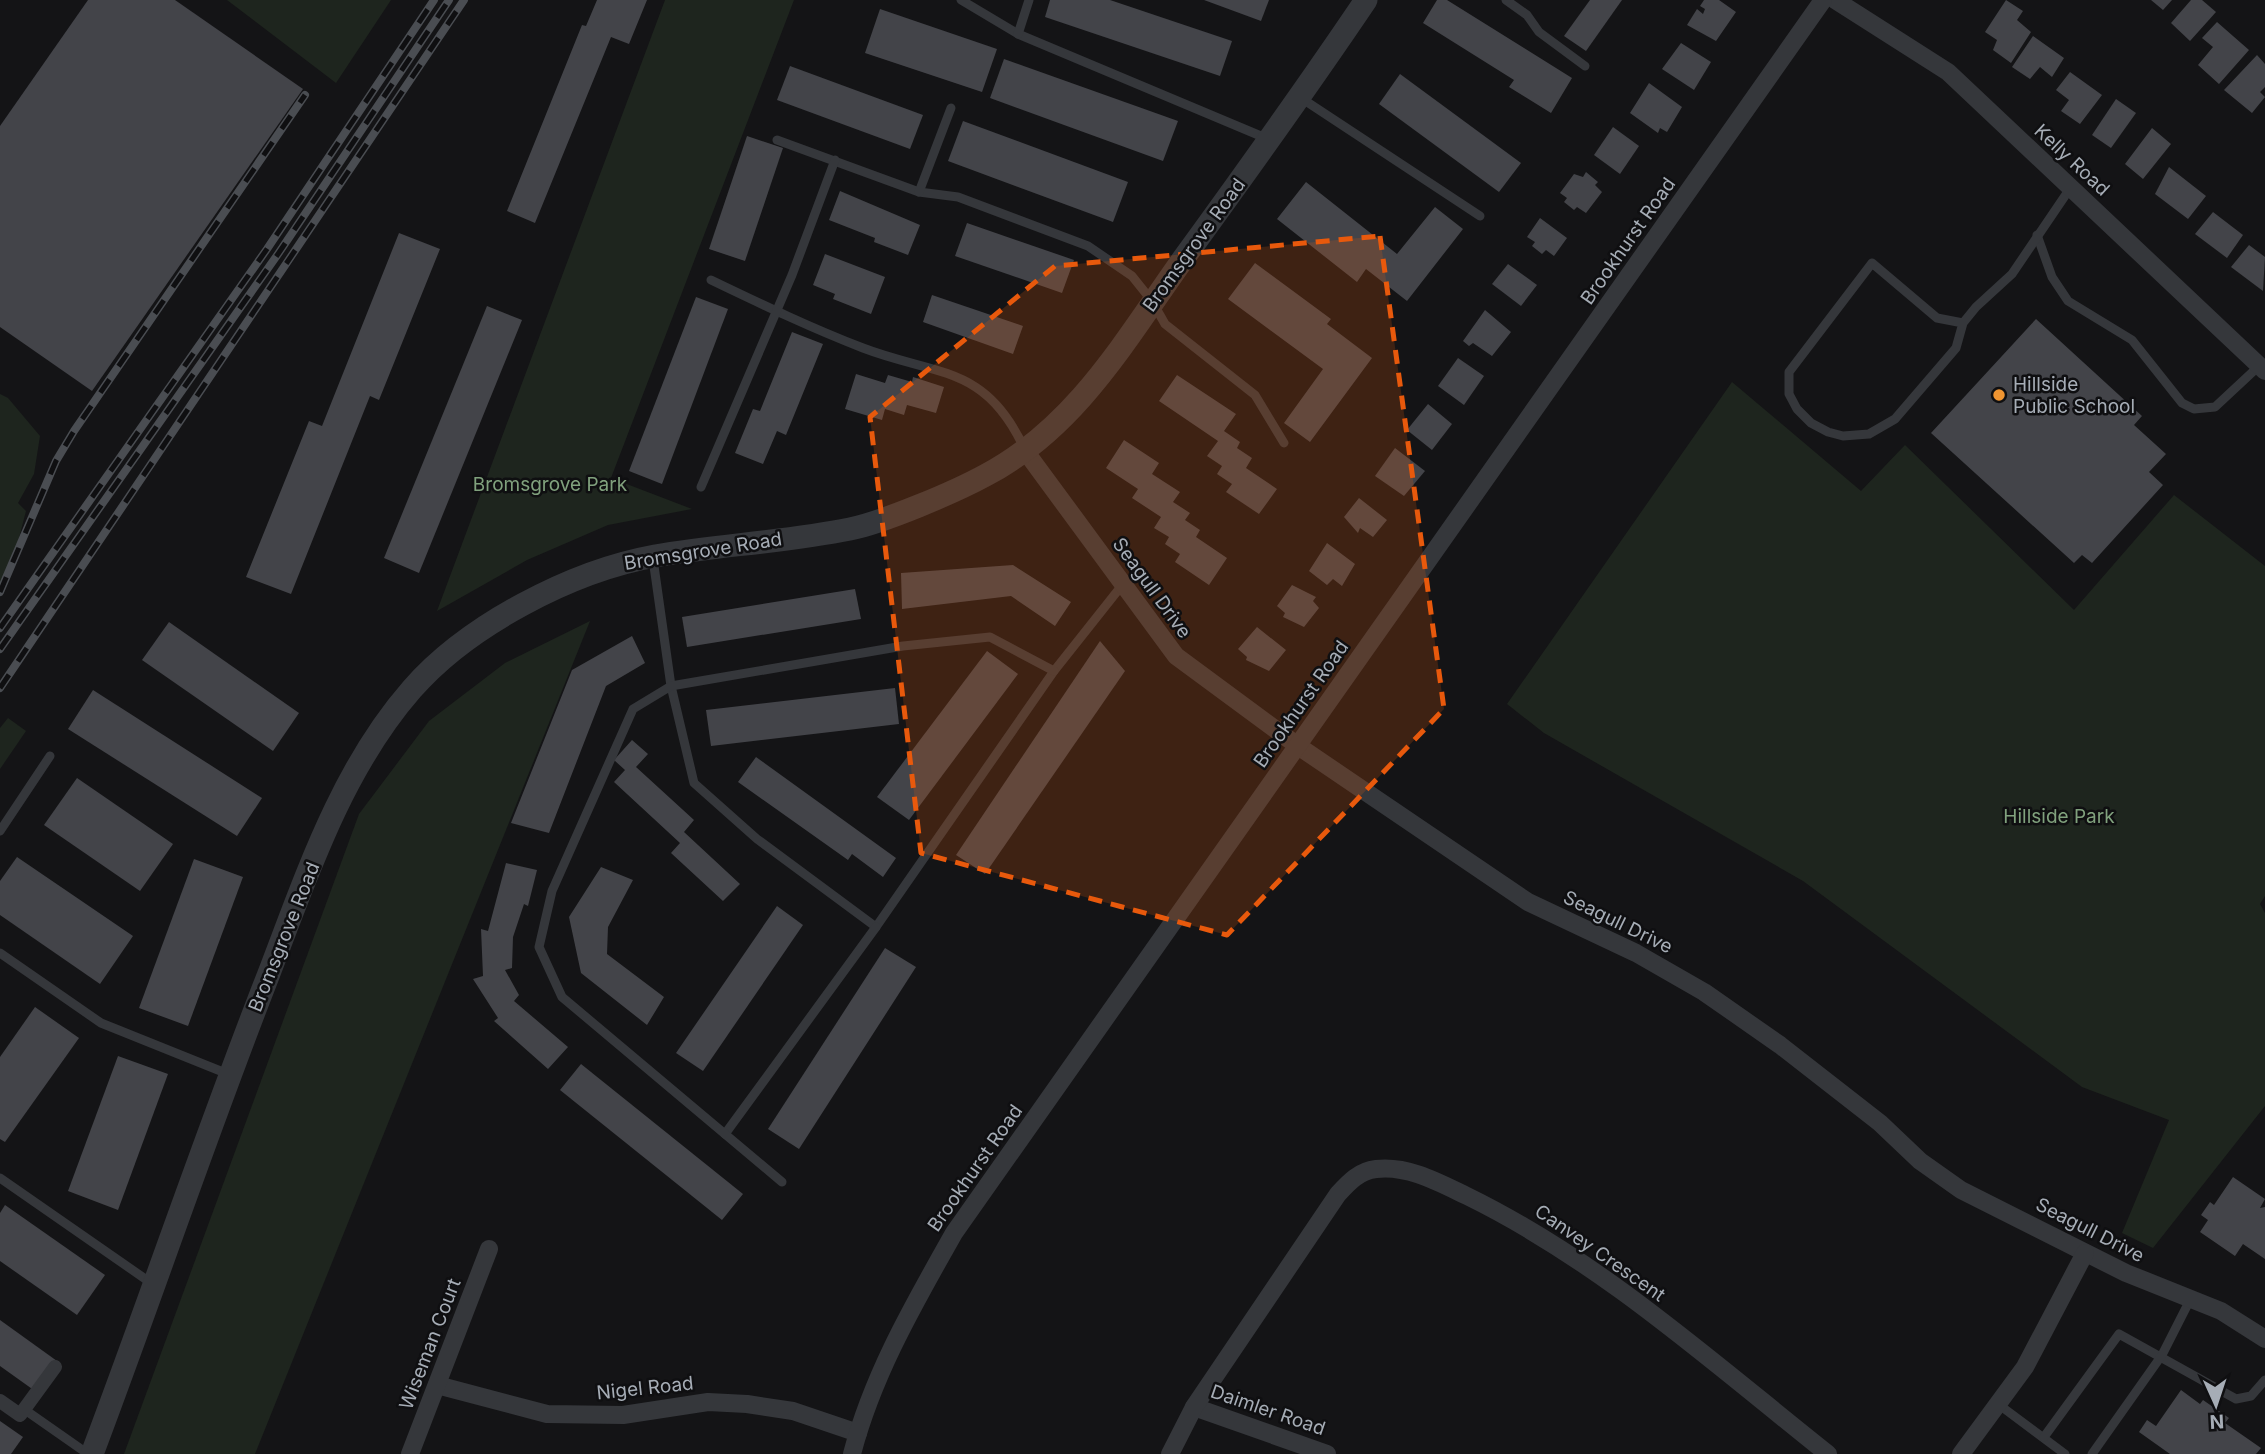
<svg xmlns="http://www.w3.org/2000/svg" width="2265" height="1454" font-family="Inter,sans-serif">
	<rect width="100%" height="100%" fill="#141416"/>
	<g fill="#1e251e">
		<polygon points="227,0 391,0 336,83"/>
		<polygon points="665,0 794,0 611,478 692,509 608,525 527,560 437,611"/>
		<polygon points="1732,382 1861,491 1905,445 2074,610 2174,495 2265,566 2265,896 2260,904 2265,913 2265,1106 2153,1248 2122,1233 2169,1120 2082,1087 1803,881 1544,733 1507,704"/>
		<polygon points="0,394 8,398 40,436 34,474 18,503 26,511 8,580 0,589"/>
		<polygon points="590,621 255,1454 124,1454 359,814 429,721 505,663"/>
		<polygon points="8,718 26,731 0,769 0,728"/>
	</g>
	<g fill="#434449">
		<polygon points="88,0 175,0 303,89 92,391 0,327 0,126"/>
		<polygon points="597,0 647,0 629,44 611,37 535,223 507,211 582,25 586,26"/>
		<polygon points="1050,0 1110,0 1232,41 1220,76 1045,17"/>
		<polygon points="1204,0 1269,0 1261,21"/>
		<polygon points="1437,0 1447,0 1572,78 1551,113 1509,87 1514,80 1423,23"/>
		<polygon points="1590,0 1622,0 1586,51 1564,36"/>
		<polygon points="1704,0 1719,0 1736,12 1716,41 1687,25 1697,9 1703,14 1705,9 1700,6"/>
		<polygon points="2006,0 2023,11 2017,20 2031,32 2011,63 1993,50 1997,40 1985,32"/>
		<polygon points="2151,0 2172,0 2163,10"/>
		<polygon points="2191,0 2202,0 2216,12 2190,41 2171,23"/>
		<polygon points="880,9 997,49 982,92 865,53"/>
		<polygon points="2217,22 2249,50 2219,84 2198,65 2213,47 2202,38"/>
		<polygon points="2033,36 2064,58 2052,77 2040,67 2030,79 2012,67"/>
		<polygon points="1681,43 1711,62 1694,90 1662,69"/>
		<polygon points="2257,55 2265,64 2265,87 2260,92 2265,97 2252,113 2224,90"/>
		<polygon points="1004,59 1178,121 1163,161 990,98"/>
		<polygon points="790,66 923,115 910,149 777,100"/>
		<polygon points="2070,72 2102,95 2080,124 2061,111 2069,100 2056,90"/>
		<polygon points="1400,74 1521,163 1499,192 1379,104"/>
		<polygon points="1649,83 1682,107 1667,132 1660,128 1658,133 1630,113"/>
		<polygon points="2116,99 2136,113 2111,148 2092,135"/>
		<polygon points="963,121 1128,182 1113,222 948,161"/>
		<polygon points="1613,127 1639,146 1620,174 1594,155"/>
		<polygon points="2152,128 2171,144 2143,179 2125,164"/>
		<polygon points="747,136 783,148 745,261 709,249"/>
		<polygon points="2169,167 2206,196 2188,219 2155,194"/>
		<polygon points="1586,172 1598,182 1595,185 1602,192 1586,213 1577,207 1574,210 1564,202 1567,198 1560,193 1574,174 1583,177"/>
		<polygon points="1306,182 1397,254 1435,207 1463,229 1407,301 1366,269 1357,282 1277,219"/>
		<polygon points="840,191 920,225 908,255 874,242 875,238 829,220"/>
		<polygon points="2213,212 2243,235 2227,258 2195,234"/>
		<polygon points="1540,218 1567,238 1554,256 1546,250 1542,254 1532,246 1535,242 1527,237"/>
		<polygon points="967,223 1074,260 1062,293 955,256"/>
		<polygon points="399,233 440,249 379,400 370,396 291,594 246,577 309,421 322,426"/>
		<polygon points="2249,245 2265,257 2263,291 2231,267"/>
		<polygon points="825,254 885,277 871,314 833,299 835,294 813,285"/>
		<polygon points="1255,263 1331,319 1327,324 1372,358 1310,442 1284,423 1323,369 1228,299"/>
		<polygon points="1508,264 1537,285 1521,306 1492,284"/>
		<polygon points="932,295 1023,326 1013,354 923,322"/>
		<polygon points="696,297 728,309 662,484 629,471"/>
		<polygon points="487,306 522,320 419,573 384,558"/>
		<polygon points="1485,310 1511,332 1492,356 1473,343 1469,346 1463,341"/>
		<polygon points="2036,319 2142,416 2134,425 2166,454 2149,472 2163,485 2092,563 2082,555 2074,563 1931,433"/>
		<polygon points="792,332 823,344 786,435 777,431 763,464 735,453 753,409 760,411"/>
		<polygon points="1458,358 1484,376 1464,405 1438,386"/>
		<polygon points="856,374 885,383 888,375 912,382 913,377 944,387 936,413 907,405 904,415 885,409 882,420 845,409"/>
		<polygon points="1177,375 1236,414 1224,431 1240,442 1237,448 1252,458 1246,468 1277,489 1259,514 1226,492 1232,484 1217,474 1222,466 1207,456 1218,441 1159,401"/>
		<polygon points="1428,404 1452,424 1432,450 1407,430"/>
		<polygon points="1124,440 1159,463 1152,474 1180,492 1173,502 1190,513 1185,520 1200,530 1196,537 1227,558 1209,585 1175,562 1180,554 1165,544 1169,537 1154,528 1161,517 1132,498 1138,489 1106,468"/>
		<polygon points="1395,448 1425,471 1404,496 1375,476"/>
		<polygon points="1359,498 1387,520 1373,537 1360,528 1358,533 1344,517"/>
		<polygon points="1327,543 1355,564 1342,586 1333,579 1327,585 1309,571"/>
		<polygon points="1013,565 1071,602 1055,626 1011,596 902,609 901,573"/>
		<polygon points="1292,585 1316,597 1313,601 1319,608 1304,627 1283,617 1285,613 1277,606"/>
		<polygon points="855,589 861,619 687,647 682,617"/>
		<polygon points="169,622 299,713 273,751 142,660"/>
		<polygon points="1257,627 1286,650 1269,671 1246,660 1247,657 1238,649"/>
		<polygon points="632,636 645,663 606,686 549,833 511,823 572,670"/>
		<polygon points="1100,641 1125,671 985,874 956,855"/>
		<polygon points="987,651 1018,674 909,820 877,797"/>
		<polygon points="895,688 899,724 711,746 706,710"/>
		<polygon points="93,690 262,798 237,836 68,729"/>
		<polygon points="632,740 648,754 636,767 694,820 684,832 740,884 723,901 671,853 680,843 614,782 625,770 614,760"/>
		<polygon points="756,757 896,858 883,877 852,854 848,860 738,782"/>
		<polygon points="77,778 173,844 140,891 44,825"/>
		<polygon points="17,857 133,936 100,984 0,915 0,881"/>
		<polygon points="194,859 243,877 188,1026 139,1008"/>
		<polygon points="506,863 537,870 528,906 524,904 513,937 512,968 505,970 519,995 514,1001 568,1047 548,1069 494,1021 498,1018 473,979 483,976 481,929 488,931"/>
		<polygon points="601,867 633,880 608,927 607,954 664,997 647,1025 581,973 569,917"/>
		<polygon points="777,906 803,925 703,1071 676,1053"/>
		<polygon points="885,948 916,967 799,1149 768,1129"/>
		<polygon points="35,1007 79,1038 5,1142 0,1139 0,1057"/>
		<polygon points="118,1056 168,1074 118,1210 68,1191"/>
		<polygon points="581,1064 743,1194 722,1220 560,1090"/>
		<polygon points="2233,1177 2265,1199 2260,1208 2265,1207 2265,1259 2243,1244 2235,1256 2200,1232 2208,1220 2201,1215 2210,1202 2214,1205"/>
		<polygon points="5,1205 105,1275 77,1315 0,1261 0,1213"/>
		<polygon points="0,1320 57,1361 35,1391 0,1366"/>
		<polygon points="2181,1390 2200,1404 2203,1400 2229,1418 2225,1423 2261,1448 2256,1454 2170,1454 2139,1432 2147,1420 2156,1426"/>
		<polygon points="0,1421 23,1437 11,1454 0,1454"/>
	</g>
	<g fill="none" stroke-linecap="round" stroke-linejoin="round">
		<g stroke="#35373b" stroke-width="9">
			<polyline points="961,0 1018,34 1268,139"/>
			<polyline points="1506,0 1527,15 1539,32 1585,66"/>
			<polyline points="1018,34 1029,0"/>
			<polyline points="1301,98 1480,216"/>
			<polyline points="777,140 919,192 958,197 1088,246 1132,276 1152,301 1165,324 1255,395 1284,443"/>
			<polyline points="919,192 951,108"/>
			<polyline points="2037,235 2052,277 2068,301 2132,340 2182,403 2194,409 2215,407 2259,366"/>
			<path d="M711,280C761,304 811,328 863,348C936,376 985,364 1024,448"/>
			<polyline points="1963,323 1937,318 1872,263 1789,372 1789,394 1797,409 1811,423 1828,432 1843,436 1869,434 1895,419 1956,348 1963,323 1976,307 2012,274 2071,187"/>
			<polyline points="701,487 792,275 835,160"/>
			<polyline points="653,559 671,686 694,783 757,839 876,927 1054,671 1123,584"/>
			<polyline points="0,831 50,756"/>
			<polyline points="0,953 101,1023 228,1074"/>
			<polyline points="725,1134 876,927"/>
			<polyline points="0,1178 154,1285"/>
			<polyline points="782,1182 562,997 539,947 552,891 633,709 671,686 903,646 990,637 1054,671"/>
			<polyline points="1998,1404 2065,1454"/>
			<polyline points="28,1412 88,1454"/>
			<polyline points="2044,1437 2119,1334 2236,1399 2251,1396 2265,1380"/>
			<polyline points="2092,1454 2162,1355 2191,1298"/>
		</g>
		<polyline stroke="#35373b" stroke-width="14" points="0,1401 20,1415 55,1367"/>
		<g stroke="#35373b" stroke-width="18">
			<polyline points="1835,0 1948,72 2265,371"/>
			<polyline points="1026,452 1176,656 1298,746 1528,902 1636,953 1704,992 1780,1045 1880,1123 1920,1161 1961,1190 2126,1273 2221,1311 2265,1339"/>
			<polyline points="437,1385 547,1414 623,1415 708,1402 747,1404 793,1411 858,1433"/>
			<polyline points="1194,1407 1327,1454"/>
			<polyline points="410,1454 489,1249"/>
			<path d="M852,1454C873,1374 914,1304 954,1233L1823,0"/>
			<path d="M1170,1454L1194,1407L1338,1194C1349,1182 1359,1171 1376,1169C1408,1165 1440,1183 1467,1196C1600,1261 1712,1362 1828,1454"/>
			<polyline points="1961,1454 2025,1367 2085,1253"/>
		</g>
		<path stroke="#35373b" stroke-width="23" d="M92,1454C152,1295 206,1134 268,976C306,877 341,770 412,689C468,625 572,571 655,556C719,545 786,542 850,529C884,522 955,492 986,475C1078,426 1127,337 1186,255C1247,171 1308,86 1366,0"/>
		<defs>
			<g id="rail">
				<polyline points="0,592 56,461 74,431 305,95"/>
				<polyline points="0,628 267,249 434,0"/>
				<polyline points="0,649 278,254 449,0"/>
				<polyline points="0,688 464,0"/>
			</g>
		</defs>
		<use href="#rail" stroke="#4a4d52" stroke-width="8"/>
		<use href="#rail" stroke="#0f0f11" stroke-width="5" stroke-dasharray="16" stroke-linecap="butt"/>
	</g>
	<path fill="#e8590c" fill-opacity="0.2" stroke="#e8590c" stroke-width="5" stroke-dasharray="14 9" stroke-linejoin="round" d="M1380,236L1444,709L1227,935L921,853L870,417L1055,266Z"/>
	<circle fill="#f09531" stroke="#0f0f11" stroke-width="2.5" cx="1999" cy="395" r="7"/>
	<g text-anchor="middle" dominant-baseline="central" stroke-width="5" stroke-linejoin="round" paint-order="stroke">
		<g font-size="19" fill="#a6adb6" stroke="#0f0f11">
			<text transform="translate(2072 160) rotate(43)">Kelly Road</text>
			<text transform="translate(1628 241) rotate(-55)">Brookhurst Road</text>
			<text transform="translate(1194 245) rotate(-54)">Bromsgrove Road</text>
			<text transform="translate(703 551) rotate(-9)">Bromsgrove Road</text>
			<text transform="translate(1152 588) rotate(54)">Seagull Drive</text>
			<text transform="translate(1301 704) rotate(-55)">Brookhurst Road</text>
			<text transform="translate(1618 922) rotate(26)">Seagull Drive</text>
			<text transform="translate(284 937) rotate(-68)">Bromsgrove Road</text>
			<text transform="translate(975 1168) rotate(-55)">Brookhurst Road</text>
			<text transform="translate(2090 1230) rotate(27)">Seagull Drive</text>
			<text transform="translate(1600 1253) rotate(35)">Canvey Crescent</text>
			<text transform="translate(430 1344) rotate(-69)">Wiseman Court</text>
			<text transform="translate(645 1388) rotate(-6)">Nigel Road</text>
			<text transform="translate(1268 1410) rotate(19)">Daimler Road</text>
		</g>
		<g font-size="19" fill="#a6adb6" stroke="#0f0f11" text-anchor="start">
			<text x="2013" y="384">Hillside<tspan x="2013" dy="22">Public School</tspan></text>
		</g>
		<g font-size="19" fill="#80a17d" stroke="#0f0f11">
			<text x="550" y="484">Bromsgrove Park</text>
			<text x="2059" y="816">Hillside Park</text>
		</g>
	</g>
	<g transform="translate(2216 1405) rotate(177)" stroke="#0f0f11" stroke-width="5" paint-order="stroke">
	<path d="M0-5L12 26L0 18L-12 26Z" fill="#a6adb6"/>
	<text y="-10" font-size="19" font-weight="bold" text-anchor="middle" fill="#a6adb6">N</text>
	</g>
</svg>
